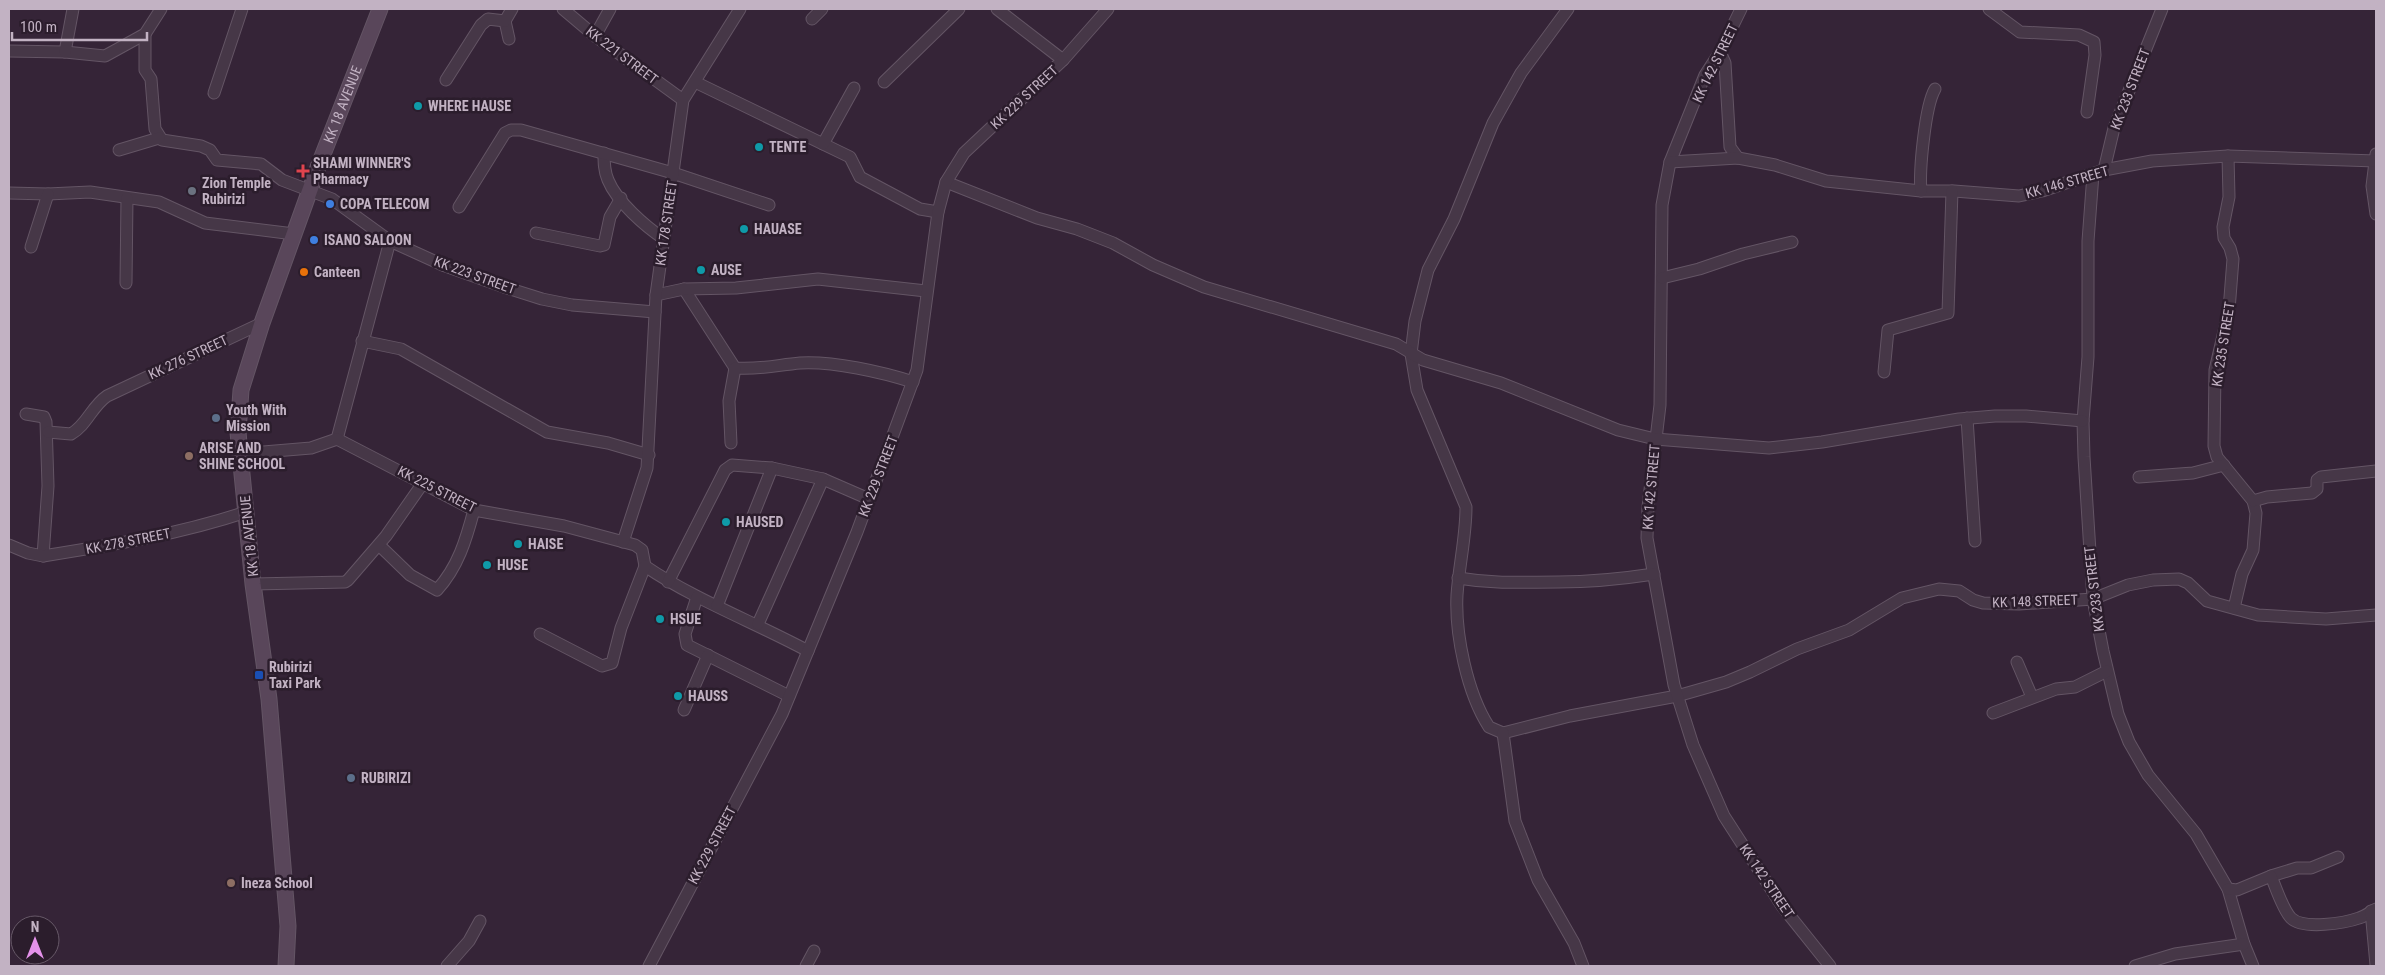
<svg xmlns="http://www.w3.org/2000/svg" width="2385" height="975" font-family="'Roboto Condensed',sans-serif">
	<rect width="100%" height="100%" fill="#352437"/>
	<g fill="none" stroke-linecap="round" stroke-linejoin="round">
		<defs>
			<g id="minor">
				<polyline points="563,9 595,36 683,100"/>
				<polyline points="997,9 1063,60"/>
				<path d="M1568,9L1521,73L1493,123L1454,219L1428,270L1415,321L1411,354L1417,390L1466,507C1466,537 1459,565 1457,595C1455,634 1467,693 1489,727L1503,733L1570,716L1677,696L1726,682L1750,672L1797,649L1849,630L1902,598L1939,589L1959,591L1973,600L1983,603L2019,604L2093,599L2128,585L2153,580L2179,579L2188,583L2207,601L2258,615L2326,619L2376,615"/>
				<polyline points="1741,9 1720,52 1705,75 1670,162 1662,205 1660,405 1648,507 1647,538 1674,685 1693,745 1724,816 1782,906 1830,966"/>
				<polyline points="1989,9 2020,32 2079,35 2094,42 2095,55 2087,112"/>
				<polyline points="812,19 822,9"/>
				<polyline points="505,21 509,39"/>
				<polyline points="145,34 145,70 151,79 155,129 162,140 201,146 210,150 217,160 261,164 282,180 332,199 390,241 445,266 504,287 542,299 572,305 655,312"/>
				<polyline points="595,36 610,9"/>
				<polyline points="9,51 65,52 105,56 145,34 161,9"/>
				<polyline points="65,52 73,9"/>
				<polyline points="1720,52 1725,63 1730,147 1738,158"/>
				<polyline points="446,80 481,25 488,19 505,21 512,9"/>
				<polyline points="695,82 850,157 860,177 920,209 938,212"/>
				<polyline points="884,82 959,9"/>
				<polyline points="214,93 242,9"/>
				<polyline points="823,144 854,88"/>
				<polyline points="119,150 159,138"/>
				<path d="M604,153C604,162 604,171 608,180C617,202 645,226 664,239"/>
				<polyline points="2376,154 2372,186 2376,214"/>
				<polyline points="2228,156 2229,197 2223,227 2224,238 2230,248 2233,259 2229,310 2215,370 2214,446 2217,457 2253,501 2256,513 2253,550 2242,574 2234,608"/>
				<polyline points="1670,162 1738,158 1775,165 1826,181 1921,191 1954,191 2019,196 2042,191 2104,170 2152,161 2228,156 2376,161"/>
				<polyline points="2104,170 2114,128 2162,9"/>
				<polyline points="2093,174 2088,241 2088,357 2083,421 2084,457 2093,599 2103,651 2118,714 2129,742 2148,775 2196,834 2228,889 2244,944 2253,966"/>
				<polyline points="946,182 1037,218 1077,229 1113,243 1153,265 1204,287 1396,344 1423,360 1501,383 1618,430 1655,439 1769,448 1822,442 1959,419 1995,416 2026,416 2083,421"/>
				<path d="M1921,191C1919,171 1925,106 1935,89"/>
				<polyline points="9,193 48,194 90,192 159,202 205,223 294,234"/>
				<polyline points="459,207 505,133 511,130 521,130 673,173 769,205"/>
				<polyline points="536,233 600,246 604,245 610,217 621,198"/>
				<polyline points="31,247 48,194"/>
				<polyline points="1662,278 1699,269 1743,254 1792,242"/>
				<polyline points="126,283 127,198"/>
				<path d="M684,289L735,368C758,370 778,365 800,363C833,361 882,372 913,382"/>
				<polyline points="656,295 684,289 736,288 818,279 926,291"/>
				<polyline points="362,341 401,349 547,432 608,443 649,455"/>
				<polyline points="1884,372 1888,330 1948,313 1952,191"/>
				<polyline points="26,414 44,417 46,422 48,486 43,556"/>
				<polyline points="1967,418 1975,541"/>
				<path d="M48,432L71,434C87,425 92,406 107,396L262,323"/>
				<polyline points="337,439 390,241"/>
				<polyline points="731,443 729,401 735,368"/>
				<path d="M240,454L311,448L337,439L474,510L564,526L635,545L642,550L645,566C695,600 754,622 808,651"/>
				<polyline points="2139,477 2193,473 2224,465"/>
				<polyline points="2253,501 2267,497 2312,493 2317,489 2317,480 2321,477 2376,471"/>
				<polyline points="623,542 647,468 656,295 683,100 740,9"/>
				<path d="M9,545L28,553L43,556C112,545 180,534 246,512"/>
				<path d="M379,545L410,575L437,590C458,567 466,540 474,510"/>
				<path d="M1458,578C1494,584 1522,582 1558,582C1591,582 1621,579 1654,574"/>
				<polyline points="668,582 725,470 732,465 772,468 823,479 869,499"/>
				<polyline points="253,584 345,582 348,580 386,536 423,483"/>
				<polyline points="697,597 685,634 687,645 789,696"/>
				<polyline points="717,606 772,468"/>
				<polyline points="758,624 823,479"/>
				<polyline points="540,634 602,666 612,663 621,628 645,566"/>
				<polyline points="2017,662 2032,697"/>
				<polyline points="684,710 708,655"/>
				<polyline points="1993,713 2056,689 2075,687 2107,671"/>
				<polyline points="1503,733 1515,821 1538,880 1574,943 1583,966"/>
				<polyline points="2271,876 2297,868 2311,868 2338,857"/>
				<path d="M2228,889L2237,890L2271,876C2276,888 2283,910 2291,918C2303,930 2345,923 2359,918C2366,916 2370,912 2376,909"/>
				<polyline points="2371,911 2376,965"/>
				<polyline points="447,966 469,941 480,921"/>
				<polyline points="649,966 782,714 857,532 917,370 938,212 946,182 964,153 1063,60 1108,9"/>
				<polyline points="806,966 814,951"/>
				<polyline points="2135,966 2175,954 2244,944"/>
			</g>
			<g id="secondary">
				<path id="s1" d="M286,966L288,926L269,699L253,584L240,454L238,432L241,390L262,323L320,162L380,9"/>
			</g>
		</defs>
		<use href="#minor" stroke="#645565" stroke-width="13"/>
		<use href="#secondary" stroke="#645565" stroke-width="17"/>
		<use href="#minor" stroke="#463747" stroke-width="11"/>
		<use href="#secondary" stroke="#59465a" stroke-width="15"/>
	</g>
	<g fill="#0f9aa8" stroke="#2b1d2c" stroke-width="2">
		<circle cx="418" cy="106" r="5"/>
		<circle cx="759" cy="147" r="5"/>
		<circle cx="744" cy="229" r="5"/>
		<circle cx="701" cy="270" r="5"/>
		<circle cx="726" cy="522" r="5"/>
		<circle cx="518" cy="544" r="5"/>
		<circle cx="487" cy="565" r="5"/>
		<circle cx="660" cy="619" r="5"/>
		<circle cx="678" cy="696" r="5"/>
	</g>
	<path fill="#e0444e" stroke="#2b1d2c" stroke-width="2" d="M300.5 163.5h5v5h5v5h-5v5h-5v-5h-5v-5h5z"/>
	<circle fill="#6b7280" stroke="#2b1d2c" stroke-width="2" cx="192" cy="191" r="5"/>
	<g fill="#3f7fe0" stroke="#2b1d2c" stroke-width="2">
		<circle cx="330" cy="204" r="5"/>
		<circle cx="314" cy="240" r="5"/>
	</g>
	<circle fill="#e8710a" stroke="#2b1d2c" stroke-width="2" cx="304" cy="272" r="5"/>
	<g fill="#5c6f8a" stroke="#2b1d2c" stroke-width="2">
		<circle cx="216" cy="418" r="5"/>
		<circle cx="351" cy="778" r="5"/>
	</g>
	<g fill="#8d6e63" stroke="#2b1d2c" stroke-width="2">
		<circle cx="189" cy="456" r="5"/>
		<circle cx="231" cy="883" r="5"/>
	</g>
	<rect fill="#1a4fb4" stroke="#2b1d2c" stroke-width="2" x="254" y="670" width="10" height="10" rx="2.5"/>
	<g text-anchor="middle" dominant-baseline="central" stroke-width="5" stroke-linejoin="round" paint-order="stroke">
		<g font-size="14" fill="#c2b2c3" stroke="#2b1d2c">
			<text transform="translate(622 55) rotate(37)">KK 221 STREET</text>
			<text transform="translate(1715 63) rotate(-64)">KK 142 STREET</text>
			<text transform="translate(2130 89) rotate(-69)">KK 233 STREET</text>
			<text transform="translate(1024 97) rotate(-43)">KK 229 STREET</text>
			<text stroke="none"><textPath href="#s1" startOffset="882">KK 18 AVENUE</textPath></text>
			<text transform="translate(2067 182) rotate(-16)">KK 146 STREET</text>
			<text transform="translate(666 223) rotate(-82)">KK 178 STREET</text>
			<text transform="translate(475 275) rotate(20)">KK 223 STREET</text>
			<text transform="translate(2223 344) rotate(-81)">KK 235 STREET</text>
			<text transform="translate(188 357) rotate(-25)">KK 276 STREET</text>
			<text transform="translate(878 476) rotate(-69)">KK 229 STREET</text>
			<text transform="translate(1651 487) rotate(-85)">KK 142 STREET</text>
			<text transform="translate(437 489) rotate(27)">KK 225 STREET</text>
			<text transform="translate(249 536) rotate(-96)">KK 18 AVENUE</text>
			<text transform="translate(128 541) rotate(-11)">KK 278 STREET</text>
			<text transform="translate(2094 589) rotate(-97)">KK 233 STREET</text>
			<text transform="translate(2035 601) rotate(-2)">KK 148 STREET</text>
			<text transform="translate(712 845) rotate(-62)">KK 229 STREET</text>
			<text transform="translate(1767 881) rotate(56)">KK 142 STREET</text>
		</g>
		<g font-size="14" font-weight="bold" fill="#c2b2c3" stroke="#2b1d2c" text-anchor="start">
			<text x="428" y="106">WHERE HAUSE</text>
			<text x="769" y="147">TENTE</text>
			<text x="313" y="163">SHAMI WINNER'S<tspan x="313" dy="16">Pharmacy</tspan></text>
			<text x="202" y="183">Zion Temple<tspan x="202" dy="16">Rubirizi</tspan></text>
			<text x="340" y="204">COPA TELECOM</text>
			<text x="754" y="229">HAUASE</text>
			<text x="324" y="240">ISANO SALOON</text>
			<text x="711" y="270">AUSE</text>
			<text x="314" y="272">Canteen</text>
			<text x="226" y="410">Youth With<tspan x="226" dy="16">Mission</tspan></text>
			<text x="199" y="448">ARISE AND<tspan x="199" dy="16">SHINE SCHOOL</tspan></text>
			<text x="736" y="522">HAUSED</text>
			<text x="528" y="544">HAISE</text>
			<text x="497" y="565">HUSE</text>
			<text x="670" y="619">HSUE</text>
			<text x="269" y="667">Rubirizi<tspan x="269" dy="16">Taxi Park</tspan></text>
			<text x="688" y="696">HAUSS</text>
			<text x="361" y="778">RUBIRIZI</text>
			<text x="241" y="883">Ineza School</text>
		</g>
	</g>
	<rect width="2385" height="975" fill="none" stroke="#c2b2c3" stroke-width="20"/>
	<g transform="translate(35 940)"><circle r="24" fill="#2b1d2c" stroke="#675968"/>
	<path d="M0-4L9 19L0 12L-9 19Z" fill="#e491ea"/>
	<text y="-8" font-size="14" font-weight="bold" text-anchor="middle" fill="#c2b2c3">N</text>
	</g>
	<path d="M12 32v8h135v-8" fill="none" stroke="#c2b2c3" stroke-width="2.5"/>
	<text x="20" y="32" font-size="15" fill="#c2b2c3" stroke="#2b1d2c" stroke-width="4" paint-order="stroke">100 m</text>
</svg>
